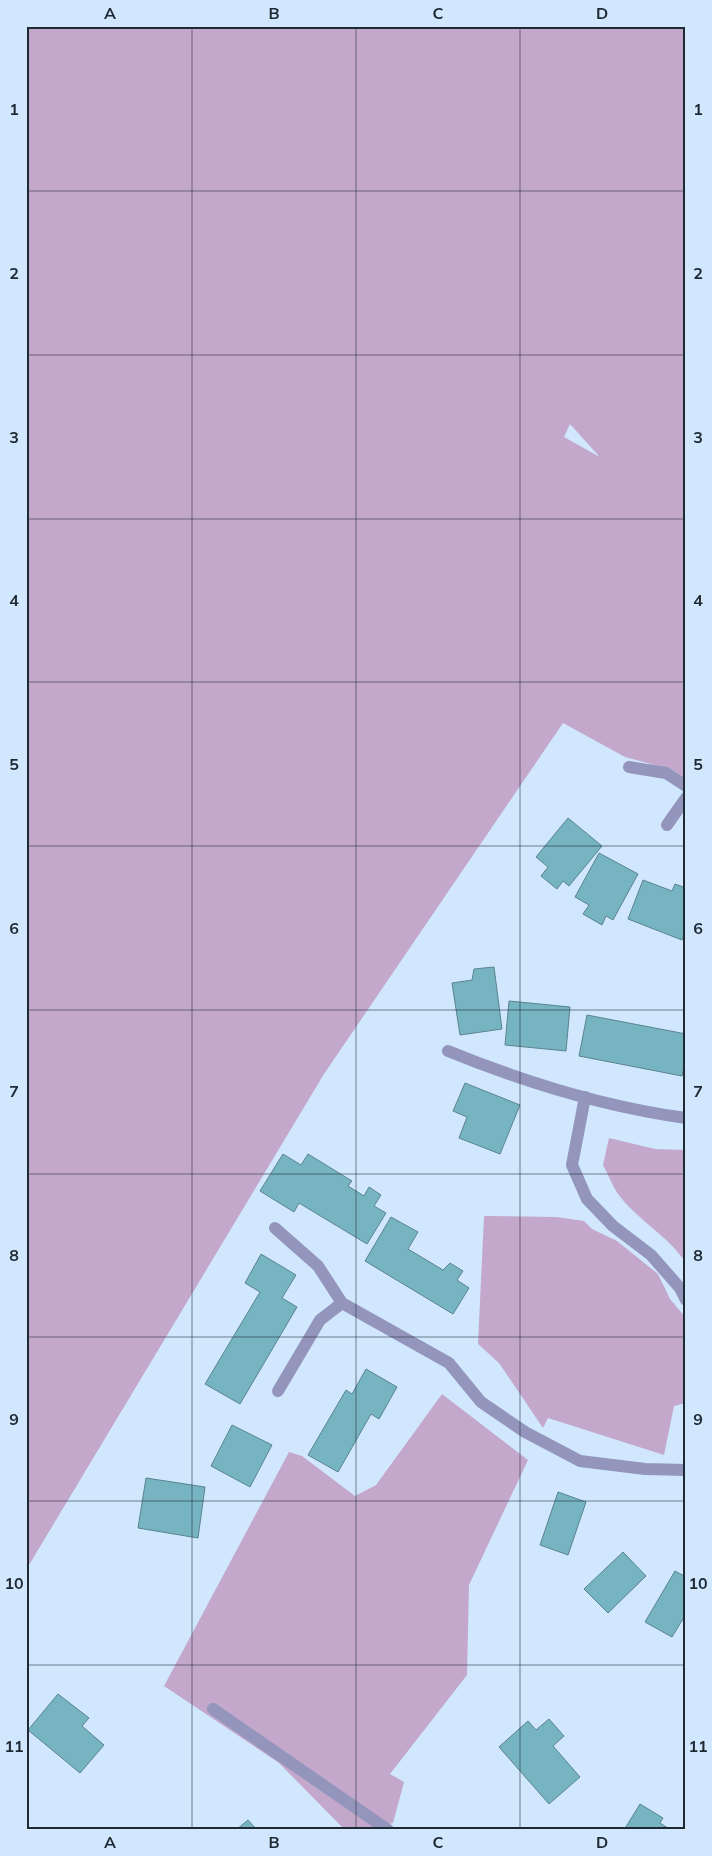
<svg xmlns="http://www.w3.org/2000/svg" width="712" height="1856" font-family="Mulish,sans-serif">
	<rect width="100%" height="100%" fill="#d0e7fd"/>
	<g fill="#c3a8cc" fill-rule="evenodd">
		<path d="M26,26H686V780L673,770L625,757L563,723L324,1074L26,1570ZM570,424L598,455V456L564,437Z"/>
		<path d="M609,1138L655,1149L686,1150V1263C668,1236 642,1223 622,1199C614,1190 609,1176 603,1165Z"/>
		<polygon points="484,1216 556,1217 584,1221 592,1229 617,1241 658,1274 670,1299 686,1318 686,1403 674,1406 664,1455 548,1418 543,1428 499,1363 478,1344"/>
		<polygon points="442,1394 528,1460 469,1585 467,1675 390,1774 404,1782 393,1823 369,1830 345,1830 279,1763 164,1686 289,1452 302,1456 355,1496 376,1485"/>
	</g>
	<g fill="#76b4c2" stroke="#5a848e">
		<polygon points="568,818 602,846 569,886 563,881 557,889 541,876 548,867 536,857"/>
		<polygon points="599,853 638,874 613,920 606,916 602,925 583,914 589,905 575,897"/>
		<polygon points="643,880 672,891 675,884 686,888 686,930 682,940 628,919"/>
		<polygon points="494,967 502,1029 460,1035 452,983 472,980 474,969"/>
		<polygon points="509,1001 570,1007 566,1051 505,1045"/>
		<polygon points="587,1015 686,1034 686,1058 682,1076 579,1056"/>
		<polygon points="465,1083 520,1105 500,1154 459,1138 467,1117 453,1111"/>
		<polygon points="283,1154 301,1165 308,1154 352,1181 348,1186 364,1196 369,1187 381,1195 374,1206 386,1213 367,1244 299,1203 294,1212 260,1191"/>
		<polygon points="391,1217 418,1232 408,1249 443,1270 450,1263 463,1271 457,1280 469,1288 453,1314 365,1261"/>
		<polygon points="261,1254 296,1275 282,1298 297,1307 240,1404 205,1384 260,1292 245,1283"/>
		<polygon points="366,1369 397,1387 379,1419 371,1414 338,1472 308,1455 346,1390 352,1394"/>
		<polygon points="232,1425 272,1445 250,1487 211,1466"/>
		<polygon points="146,1478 205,1487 198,1538 138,1528"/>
		<polygon points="558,1492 586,1502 568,1555 540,1545"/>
		<polygon points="623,1552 646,1576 608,1613 584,1589"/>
		<polygon points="675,1571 686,1577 686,1614 672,1637 645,1622"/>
		<polygon points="58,1694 89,1718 82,1726 104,1745 80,1773 28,1730"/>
		<polygon points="549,1719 564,1736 553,1746 580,1777 549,1804 499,1747 528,1721 536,1730"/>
		<polygon points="640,1804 663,1818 660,1823 671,1830 624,1830"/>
		<polygon points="248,1820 257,1830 236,1830"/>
	</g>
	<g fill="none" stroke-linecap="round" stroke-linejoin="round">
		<g stroke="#9395bc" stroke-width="12">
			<polyline points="629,767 666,773 686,786"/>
			<polyline points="667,825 686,798"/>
			<path d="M448,1051C524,1082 604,1107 686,1118"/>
			<polyline points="585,1097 572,1165 587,1199 613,1226 651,1255 680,1288 686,1300"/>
			<polyline points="275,1228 318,1266 342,1303 449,1363 481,1402 525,1432 580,1461 645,1469 686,1470"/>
			<polyline points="278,1391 320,1320 342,1303"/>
			<polyline points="213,1709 388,1830"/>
		</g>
	</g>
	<path fill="none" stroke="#1e2933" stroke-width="1" stroke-opacity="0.55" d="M192,26V1830M356,26V1830M520,26V1830M26,191H686M26,355H686M26,519H686M26,682H686M26,846H686M26,1010H686M26,1174H686M26,1337H686M26,1501H686M26,1665H686"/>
	<rect width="712" height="1856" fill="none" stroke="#d0e7fd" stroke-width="55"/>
	<rect x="28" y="28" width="656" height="1800" fill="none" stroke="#1e2933" stroke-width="2"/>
	<g font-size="16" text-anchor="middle" font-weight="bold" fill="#1e2933">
		<text x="110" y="19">A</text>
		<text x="274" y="19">B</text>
		<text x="438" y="19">C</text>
		<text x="602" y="19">D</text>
		<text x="14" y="115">1</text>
		<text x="698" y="115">1</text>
		<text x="14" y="279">2</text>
		<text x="698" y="279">2</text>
		<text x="14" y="443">3</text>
		<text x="698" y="443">3</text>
		<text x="14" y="606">4</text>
		<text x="698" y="606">4</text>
		<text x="14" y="770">5</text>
		<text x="698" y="770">5</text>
		<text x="14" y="934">6</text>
		<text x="698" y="934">6</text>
		<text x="14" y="1097">7</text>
		<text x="698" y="1097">7</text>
		<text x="14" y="1261">8</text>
		<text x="698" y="1261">8</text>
		<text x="14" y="1425">9</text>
		<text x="698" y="1425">9</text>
		<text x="14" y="1589">10</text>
		<text x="698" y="1589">10</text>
		<text x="14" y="1752">11</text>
		<text x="698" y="1752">11</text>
		<text x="110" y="1848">A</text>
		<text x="274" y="1848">B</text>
		<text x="438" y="1848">C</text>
		<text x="602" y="1848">D</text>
	</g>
</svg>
